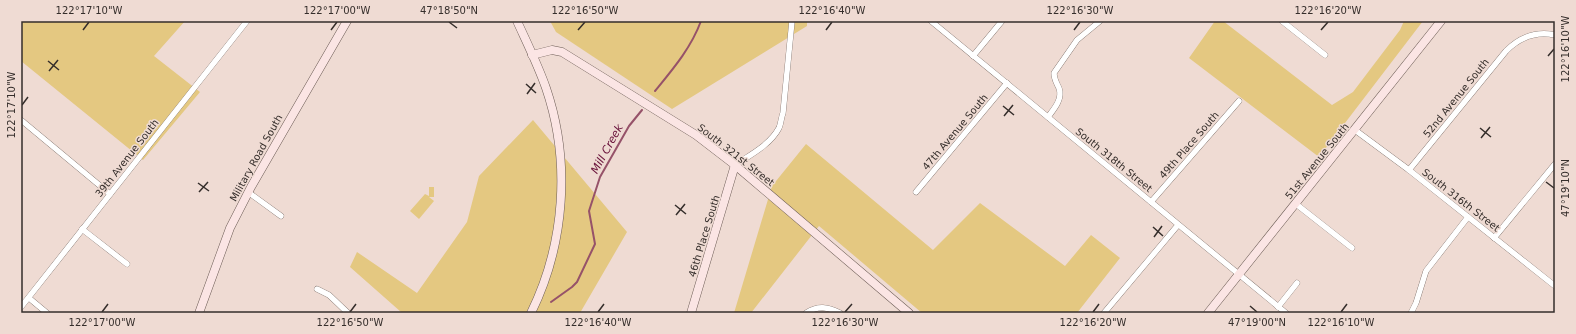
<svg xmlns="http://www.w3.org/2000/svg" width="1576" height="334" font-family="'DejaVu Sans',sans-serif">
	<rect width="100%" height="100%" fill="#efdbd3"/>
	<g fill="#e4c881">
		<polygon points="21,21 185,21 154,56 200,92 143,160 21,61"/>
		<polygon points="550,21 807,21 807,26 672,109 556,32"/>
		<polygon points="1215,21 1223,21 1332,105 1353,92 1400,30 1404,21 1423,21 1319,157 1189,58"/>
		<polygon points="533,120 627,232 580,313 401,313 401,312 350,267 357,252 417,293 467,222 479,176"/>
		<polygon points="806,144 933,250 980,203 1065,266 1091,235 1120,258 1077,313 922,313 819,226 751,313 734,313 772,186"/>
		<polygon points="429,187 434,187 434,197 429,197 434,201 419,219 410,211 425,194 429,196"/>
	</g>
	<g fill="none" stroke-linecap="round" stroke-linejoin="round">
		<g stroke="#965269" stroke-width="2">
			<path d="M655,91C673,69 691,48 701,21"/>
			<polyline points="551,302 572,287 577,282 595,244 589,211 600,177 629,126 642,110"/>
		</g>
		<defs>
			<g id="street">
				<polyline points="931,21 1286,313"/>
				<polyline points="1282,21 1325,55"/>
				<polyline points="973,56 1002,21"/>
				<path d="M1048,117C1054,109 1063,99 1059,88C1056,82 1054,79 1054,73L1077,40L1100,21"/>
				<polyline points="21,120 110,194"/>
				<polyline points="1355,130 1409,170 1555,286"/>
				<path d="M735,165C750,155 770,145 779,128C781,124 781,118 783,113L792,21"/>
				<path d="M1409,170L1506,51C1519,38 1536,31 1555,35"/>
				<polyline points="248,192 281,216"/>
				<polyline points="916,192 1007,83"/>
				<polyline points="1151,202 1239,101"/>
				<polyline points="1296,204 1352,248"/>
				<polyline points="82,229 127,264"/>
				<polyline points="1494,238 1555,164"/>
				<polyline points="317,289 329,295 348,313"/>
				<polyline points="29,298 47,313"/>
				<polyline points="21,307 247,21"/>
				<polyline points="1278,307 1297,283"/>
				<path d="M806,313C818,305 828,307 840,313"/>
				<polyline points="1104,313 1178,225"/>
				<polyline points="1411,313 1416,303 1426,271 1468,217"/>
			</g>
			<g id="secondary">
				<path d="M517,21C527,43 538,65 546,88C571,161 565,244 531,313"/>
				<polyline points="532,55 552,50 562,52 696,135 735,165 909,313"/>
				<polyline points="199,313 230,228 251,187 347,21"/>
				<polyline points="691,313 735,165"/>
				<polyline points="1208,313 1441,21"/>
			</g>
		</defs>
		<use href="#street" stroke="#6b5b54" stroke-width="6"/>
		<use href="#secondary" stroke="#6b5b54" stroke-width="9"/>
		<use href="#street" stroke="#fff" stroke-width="5.5"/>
		<use href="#secondary" stroke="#fbe5e4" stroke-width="8"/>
	</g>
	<path fill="none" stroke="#352e2b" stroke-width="1.5" d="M449,22L457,28M83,30L89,22M331,30L337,22M578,30L585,22M826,30L832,22M1074,30L1080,22M1321,30L1328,22M1548,56L1554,49M48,61L59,70M49,71L58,60M526,84L536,93M527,94L535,83M22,105L28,97M1003,106L1014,115M1004,116L1013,105M1480,128L1491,137M1481,138L1490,127M1546,182L1554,188M198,183L209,191M199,192L208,182M675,205L686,214M676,215L685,204M1153,227L1163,236M1154,237L1162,226M1250,306L1257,312M102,312L108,304M350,312L356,304M598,312L604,304M845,312L852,304M1093,312L1099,304M1341,312L1347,304"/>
	<g text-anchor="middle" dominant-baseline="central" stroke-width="3" stroke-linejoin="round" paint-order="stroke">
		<g font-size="10" fill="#352e2b" stroke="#efdbd3">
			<text transform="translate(1456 98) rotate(-51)">52nd Avenue South</text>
			<text transform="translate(955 132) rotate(-50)">47th Avenue South</text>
			<text transform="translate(1189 145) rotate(-49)">49th Place South</text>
			<text transform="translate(736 155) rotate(38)">South 321st Street</text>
			<text transform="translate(127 158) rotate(-52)">39th Avenue South</text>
			<text transform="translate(256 158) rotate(-61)">Military Road South</text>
			<text transform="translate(1114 160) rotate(39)">South 318th Street</text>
			<text transform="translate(1317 161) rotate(-51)">51st Avenue South</text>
			<text transform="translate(1461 200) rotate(38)">South 316th Street</text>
			<text transform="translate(704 236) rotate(-73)">46th Place South</text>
		</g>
		<g font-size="11" font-style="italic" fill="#6a133b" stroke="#efdbd3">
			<text transform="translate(607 149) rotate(-61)">Mill Creek</text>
		</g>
	</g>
	<rect width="1576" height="334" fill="none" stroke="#efdbd3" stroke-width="44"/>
	<rect x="22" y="22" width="1532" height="290" fill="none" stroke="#352e2b" stroke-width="1.5"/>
	<g font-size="10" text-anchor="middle" fill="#352e2b">
		<text x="89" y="14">122°17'10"W</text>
		<text x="337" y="14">122°17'00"W</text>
		<text x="449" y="14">47°18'50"N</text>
		<text x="585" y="14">122°16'50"W</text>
		<text x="832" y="14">122°16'40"W</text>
		<text x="1080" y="14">122°16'30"W</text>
		<text x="1328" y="14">122°16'20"W</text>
		<text transform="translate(1565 49) rotate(-90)" y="4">122°16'10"W</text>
		<text transform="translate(11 105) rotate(-90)" y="4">122°17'10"W</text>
		<text transform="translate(1565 188) rotate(-90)" y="4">47°19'10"N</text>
		<text x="102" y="326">122°17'00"W</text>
		<text x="350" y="326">122°16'50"W</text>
		<text x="598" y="326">122°16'40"W</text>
		<text x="845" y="326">122°16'30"W</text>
		<text x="1093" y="326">122°16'20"W</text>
		<text x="1257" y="326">47°19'00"N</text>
		<text x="1341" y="326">122°16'10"W</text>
	</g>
</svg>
